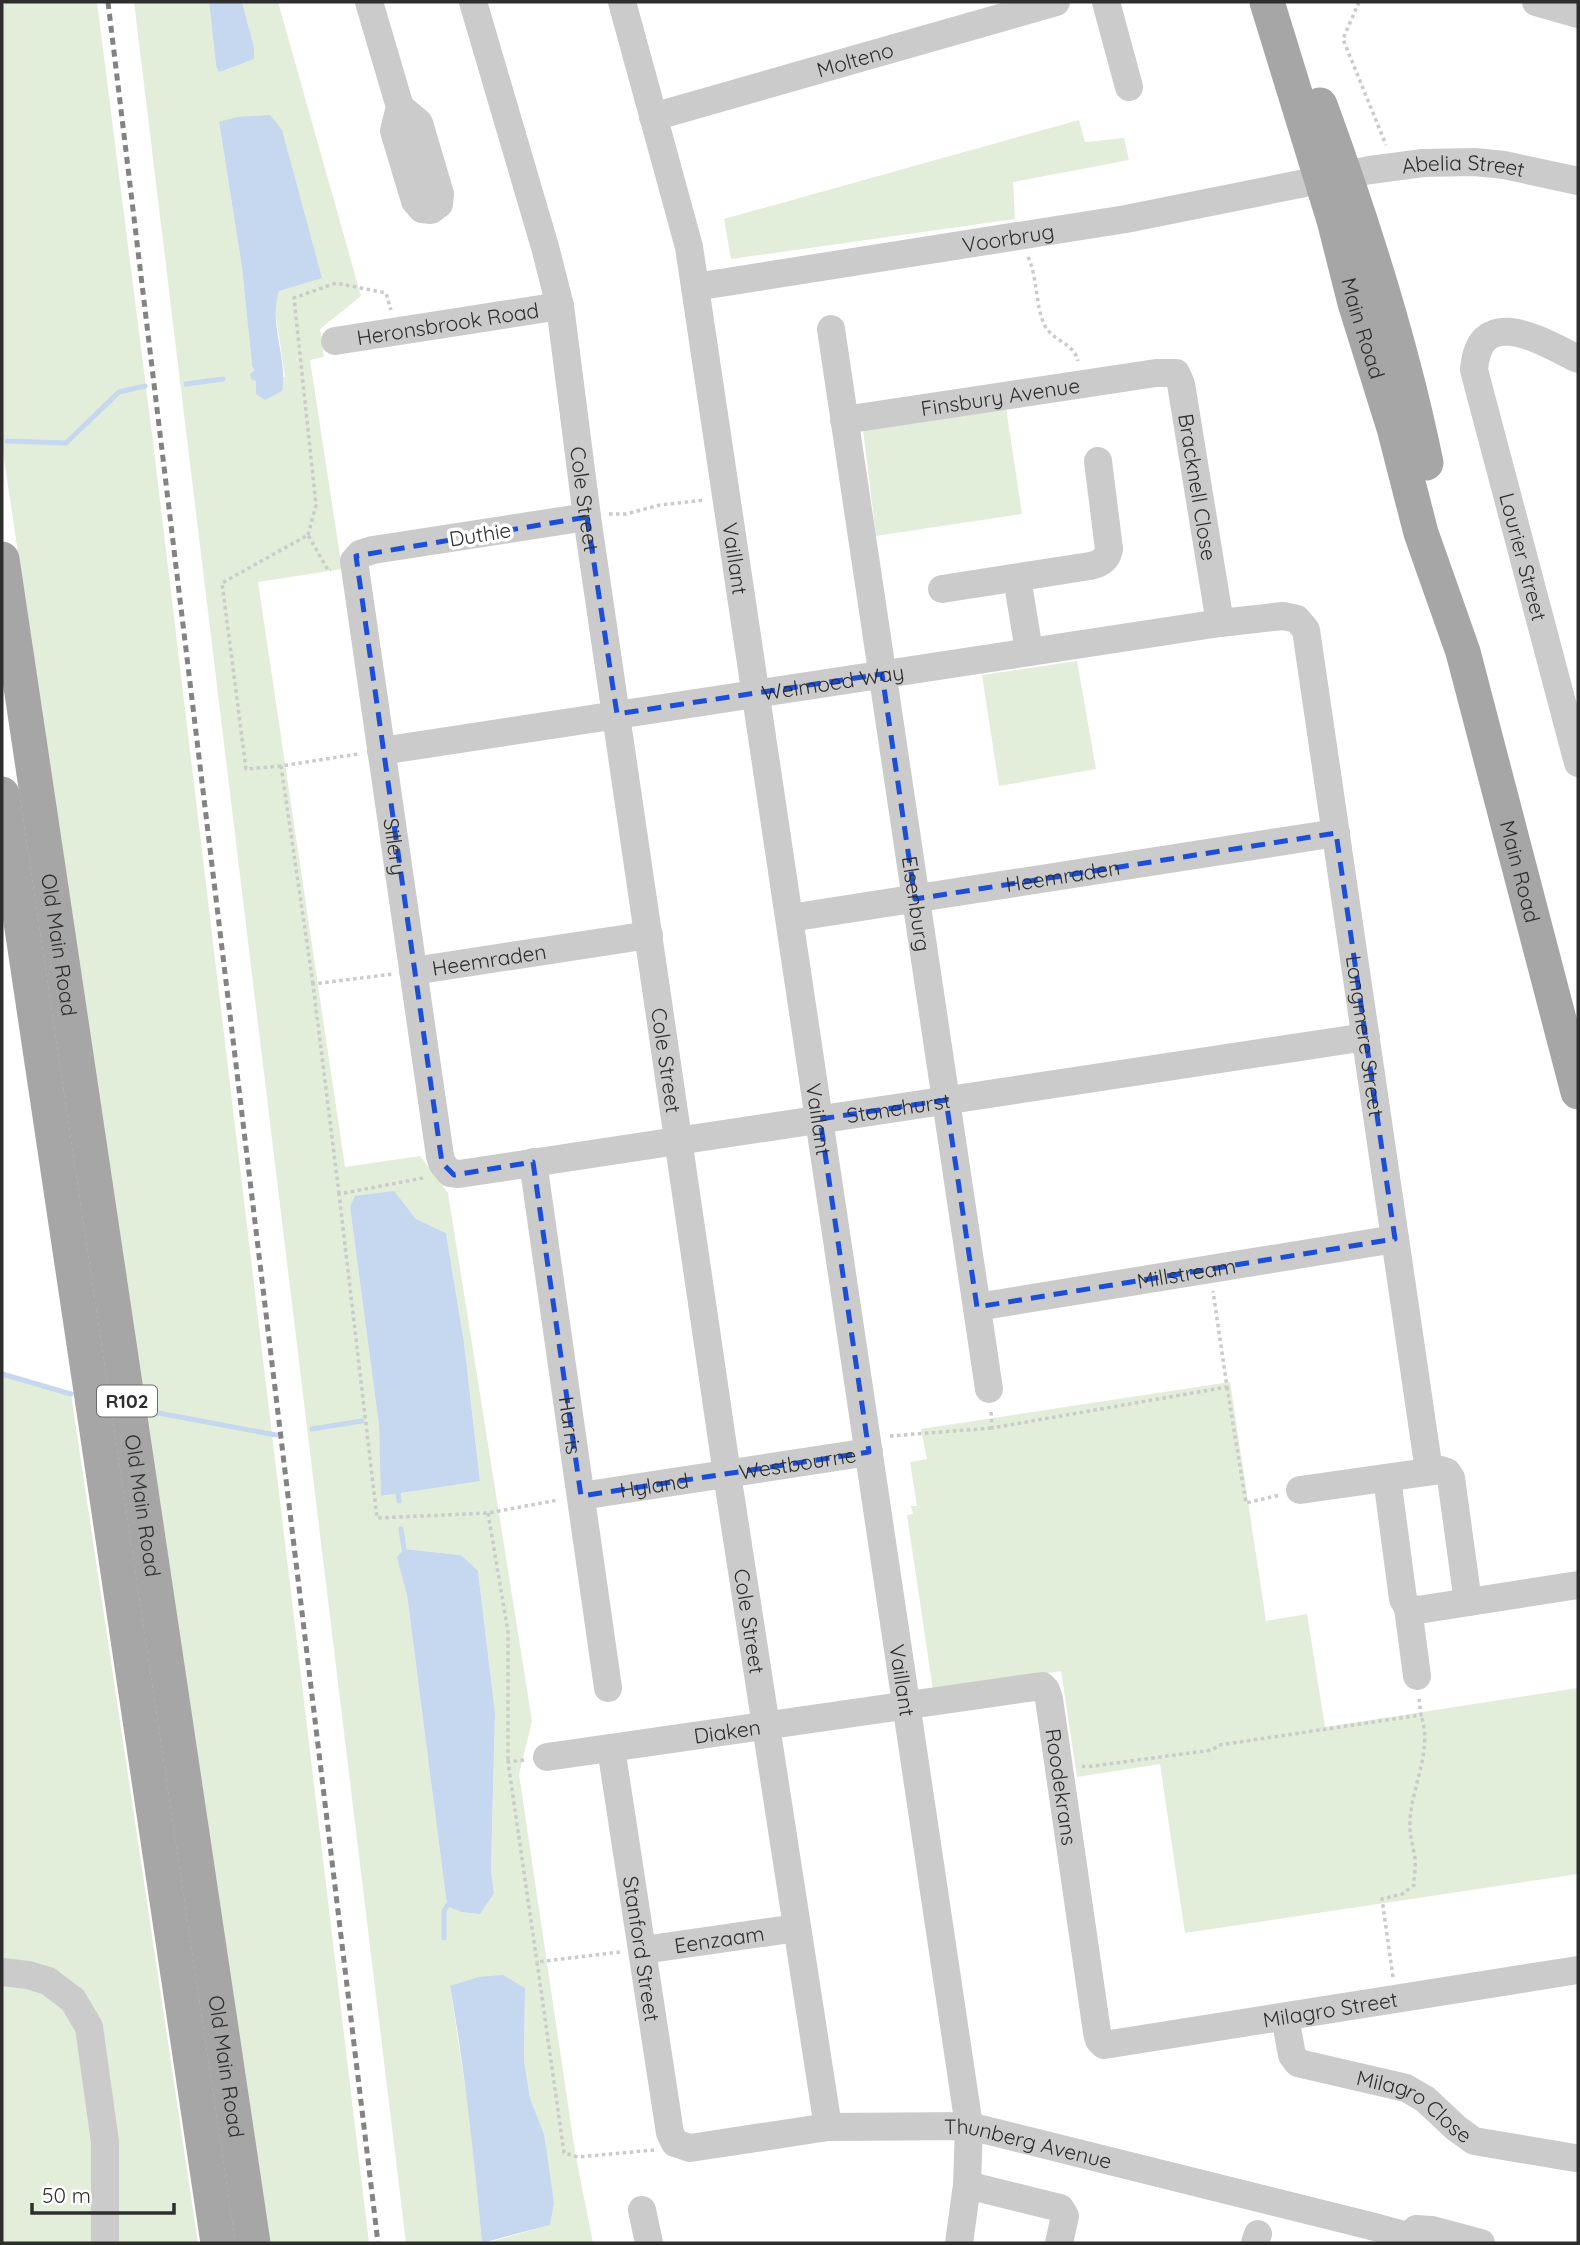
<svg xmlns="http://www.w3.org/2000/svg" width="1580" height="2245" font-family="Quicksand,sans-serif">
	<rect width="100%" height="100%" fill="#fff"/>
	<g fill="#e2edda" fill-rule="evenodd">
		<polygon points="2,2 97,2 153,442 369,2243 269,2243 2,445"/>
		<path d="M134,2H209L216,66L220,72L254,47L242,2H278L361,296L320,329L324,357L310,360L342,569L258,582L345,1167L420,1156L448,1193L532,1721L519,1774L575,2152L593,2243H486L550,2225L544,2134L530,2098L524,2060L525,1988L450,1986L471,2125L482,2243H406ZM219,123L321,278L279,291L274,303L285,377L252,366L242,268ZM393,1191L416,1219L446,1233L464,1342L480,1480L382,1496L379,1426L350,1207ZM404,1549L461,1555L478,1572L495,1713L491,1871L494,1893L447,1906L407,1595L398,1557Z"/>
		<polygon points="1079,120 1085,142 1124,138 1129,160 1013,182 1015,219 731,259 724,219"/>
		<polygon points="1006,408 1022,514 876,536 863,429"/>
		<polygon points="1077,661 1096,769 999,786 982,675"/>
		<polygon points="2,1374 71,1394 198,2243 2,2243"/>
		<polygon points="1230,1382 1266,1621 1307,1614 1325,1727 1578,1688 1578,1874 1185,1933 1160,1764 1077,1777 1061,1671 933,1690 907,1515 913,1514 911,1506 917,1506 910,1462 927,1459 921,1429"/>
	</g>
	<g fill="#c5d8ef">
		<polygon points="209,2 242,2 254,47 254,59 219,72 216,66"/>
		<path d="M270,115L282,130L322,278L279,291C268,322 288,358 282,391L265,400L256,394V381L251,379L250,374L255,370L252,366L242,268L219,122L237,117Z"/>
		<polygon points="394,1191 416,1219 446,1233 464,1342 480,1481 381,1496 379,1426 350,1207 355,1196"/>
		<polygon points="404,1549 461,1555 478,1571 495,1713 491,1871 494,1893 480,1914 462,1912 447,1906 407,1595 397,1557"/>
		<path d="M503,1975L525,1988L524,2060L530,2098L544,2134L554,2203L550,2225L482,2243C474,2157 465,2071 450,1986L479,1977Z"/>
	</g>
	<g fill="none" stroke-linecap="round" stroke-linejoin="round">
		<g stroke="#c5d8ef" stroke-width="5">
			<polyline points="186,384 223,379"/>
			<polyline points="7,441 66,443 119,392 145,386"/>
			<polyline points="2,1374 71,1394"/>
			<polyline points="153,1412 276,1435"/>
			<polyline points="312,1429 362,1421"/>
			<polyline points="397,1486 399,1501"/>
			<polyline points="401,1529 404,1549"/>
			<polyline points="444,1938 444,1911 447,1906"/>
		</g>
		<g stroke="#cbcbcb" stroke-width="3.5" stroke-dasharray="3.5 3.5" stroke-linecap="butt">
			<polyline points="1359,2 1343,39 1386,145"/>
			<path d="M1028,257C1038,278 1035,306 1045,326C1054,342 1073,342 1078,361"/>
			<polyline points="609,514 626,514 660,505 705,500"/>
			<polyline points="308,535 316,505 294,298 336,283 386,293 391,310"/>
			<polyline points="281,766 246,769 222,583 308,535 328,570 331,570"/>
			<polyline points="313,984 281,766 358,754"/>
			<polyline points="423,1178 339,1194 377,1518 488,1513 558,1500"/>
			<polyline points="339,1194 313,984 393,974"/>
			<polyline points="1227,1387 1246,1503 1280,1495"/>
			<polyline points="991,1412 992,1428 1227,1387 1213,1291"/>
			<polyline points="890,1436 992,1428"/>
			<polyline points="488,1513 508,1632 508,1762"/>
			<polyline points="524,1760 508,1762 537,1962"/>
			<polyline points="1082,1766 1086,1767 1212,1750 1219,1745 1421,1715 1419,1699"/>
			<polyline points="620,1952 537,1962 564,2153 578,2157 654,2150"/>
			<path d="M1393,1977L1382,1899L1402,1894L1414,1885C1414,1877 1416,1867 1415,1858C1413,1845 1409,1834 1410,1821C1412,1784 1433,1751 1421,1715"/>
		</g>
		<g stroke="#cbcbcb" stroke-width="28">
			<polyline points="369,2 400,107 394,131 415,201 422,209 431,210 439,204 440,194 419,123 400,107"/>
			<path id="s1" d="M473,2L545,247L560,306L587,517L727,1474L828,2127"/>
			<path id="s2" d="M622,2L689,247L969,2126L967,2185L959,2243"/>
			<polyline points="1106,2 1129,87"/>
			<polyline points="1536,2 1578,14"/>
			<path id="s3" d="M653,117L1056,2"/>
			<path id="s4" d="M695,287L1126,219L1370,170L1423,163L1475,162L1504,165L1578,181"/>
			<path id="s5" d="M831,329L989,1389"/>
			<path id="s6" d="M335,341L560,306"/>
			<path id="s7" d="M1578,359C1545,343 1479,301 1474,370L1578,763"/>
			<path id="s8" d="M844,420L1156,373H1176L1181,384L1220,623"/>
			<path id="s9" d="M587,517L373,550L360,554L354,561L440,1156L442,1163L450,1173L459,1174L1366,1037"/>
			<polyline points="1017,578 1029,651"/>
			<path d="M942,589L1090,566C1100,564 1107,560 1109,549L1098,461"/>
			<path id="s10" d="M381,751L1220,623L1283,616L1297,619L1306,630L1429,1471"/>
			<path id="s11" d="M790,918L1336,833"/>
			<path id="s12" d="M413,971L649,935"/>
			<path id="s13" d="M533,1162L608,1688"/>
			<path id="s14" d="M977,1307L1395,1239"/>
			<polyline points="1387,1478 1403,1599 1408,1608 1418,1610 1578,1585"/>
			<polyline points="1300,1490 1441,1470 1447,1472 1451,1478 1468,1602"/>
			<path id="s15" d="M581,1496L869,1452"/>
			<polyline points="1408,1608 1417,1676"/>
			<path id="s16" d="M611,1748L670,2133L675,2143L690,2148L828,2127L969,2126L1371,2226L1433,2243"/>
			<path id="s17" d="M547,1757L1042,1686L1046,1690L1049,1699L1097,2032L1099,2040L1104,2045L1578,1970"/>
			<path id="s18" d="M643,1950L797,1928"/>
			<polyline points="2,1972 28,1975 48,1981 73,2000 89,2027 105,2142 105,2243"/>
			<path id="s19" d="M1285,2017L1292,2055L1298,2063L1406,2088L1425,2099L1456,2128L1474,2141L1575,2158"/>
			<polyline points="967,2185 1060,2208 1065,2216 1059,2243"/>
			<polyline points="642,2210 649,2243"/>
			<polyline points="1416,2229 1432,2230 1481,2243"/>
			<polyline points="1255,2243 1258,2234"/>
		</g>
		<g stroke="#a6a6a6" stroke-width="35">
			<path id="s20" d="M1267,2L1334,220L1355,303L1394,428L1421,533L1463,652L1578,1092"/>
			<path d="M1320,105C1363,222 1401,340 1426,463"/>
			<path id="s21" d="M2,559L253,2243"/>
			<polyline points="2,794 218,2243"/>
		</g>
		<polyline stroke="#838383" stroke-width="5" stroke-dasharray="7 5" stroke-linecap="butt" points="108,2 378,2243"/>
	</g>
	<path fill="none" stroke="#1d4ed8" stroke-width="5" stroke-dasharray="14 9" stroke-linejoin="round" d="M587,517L617,714L882,674L915,899L1336,833L1395,1239L977,1307L946,1100L820,1119L869,1452L581,1496L533,1162L454,1175L442,1163L356,556Z"/>
	<g text-anchor="middle" dominant-baseline="central" stroke-width="7" stroke-linejoin="round" paint-order="stroke">
		<rect fill="#fff" stroke="#6d6d6d" stroke-width="2" x="97" y="1385.5" width="60" height="31" rx="5"/>
		<g font-size="19" font-weight="bold" fill="#2e2e2e">
			<text x="127" y="1401">R102</text>
		</g>
		<g font-size="21" fill="#2e2e2e" stroke="#fff">
			<text stroke="none"><textPath href="#s3" startOffset="210">Molteno</textPath></text>
			<text stroke="none"><textPath href="#s4" startOffset="779">Abelia Street</textPath></text>
			<text stroke="none"><textPath href="#s4" startOffset="317">Voorbrug</textPath></text>
			<text stroke="none"><textPath href="#s6" startOffset="114">Heronsbrook Road</textPath></text>
			<text stroke="none"><textPath href="#s20" startOffset="340">Main Road</textPath></text>
			<text stroke="none"><textPath href="#s8" startOffset="158">Finsbury Avenue</textPath></text>
			<text stroke="none"><textPath href="#s8" startOffset="452">Bracknell Close</textPath></text>
			<text stroke="none"><textPath href="#s1" startOffset="511">Cole Street</textPath></text>
			<text transform="translate(480 534) rotate(-9)">Duthie</text>
			<text stroke="none"><textPath href="#s2" startOffset="569">Vaillant</textPath></text>
			<text stroke="none"><textPath href="#s7" startOffset="327">Lourier Street</textPath></text>
			<text stroke="none"><textPath href="#s10" startOffset="457">Welmoed Way</textPath></text>
			<text stroke="none"><textPath href="#s9" startOffset="528">Sillery</textPath></text>
			<text stroke="none"><textPath href="#s20" startOffset="906">Main Road</textPath></text>
			<text stroke="none"><textPath href="#s11" startOffset="276">Heemraden</textPath></text>
			<text stroke="none"><textPath href="#s5" startOffset="581">Elsenburg</textPath></text>
			<text stroke="none"><textPath href="#s21" startOffset="390">Old Main Road</textPath></text>
			<text stroke="none"><textPath href="#s12" startOffset="77">Heemraden</textPath></text>
			<text stroke="none"><textPath href="#s10" startOffset="1351">Longmere Street</textPath></text>
			<text stroke="none"><textPath href="#s1" startOffset="1078">Cole Street</textPath></text>
			<text stroke="none"><textPath href="#s9" startOffset="1314">Stonehurst</textPath></text>
			<text stroke="none"><textPath href="#s2" startOffset="1136">Vaillant</textPath></text>
			<text stroke="none"><textPath href="#s14" startOffset="212">Millstream</textPath></text>
			<text stroke="none"><textPath href="#s13" startOffset="266">Harris</textPath></text>
			<text stroke="none"><textPath href="#s15" startOffset="219">Westbourne</textPath></text>
			<text stroke="none"><textPath href="#s15" startOffset="74">Hyland</textPath></text>
			<text stroke="none"><textPath href="#s21" startOffset="957">Old Main Road</textPath></text>
			<text stroke="none"><textPath href="#s1" startOffset="1645">Cole Street</textPath></text>
			<text stroke="none"><textPath href="#s2" startOffset="1703">Vaillant</textPath></text>
			<text stroke="none"><textPath href="#s17" startOffset="182">Diaken</textPath></text>
			<text stroke="none"><textPath href="#s17" startOffset="604">Roodekrans</textPath></text>
			<text stroke="none"><textPath href="#s18" startOffset="77">Eenzaam</textPath></text>
			<text stroke="none"><textPath href="#s16" startOffset="203">Stanford Street</textPath></text>
			<text stroke="none"><textPath href="#s17" startOffset="1096">Milagro Street</textPath></text>
			<text stroke="none"><textPath href="#s21" startOffset="1524">Old Main Road</textPath></text>
			<text stroke="none"><textPath href="#s19" startOffset="175">Milagro Close</textPath></text>
			<text stroke="none"><textPath href="#s16" startOffset="758">Thunberg Avenue</textPath></text>
		</g>
	</g>
	<rect width="1580" height="2245" fill="none" stroke="#2e2e2e" stroke-width="7"/>
	<path d="M32 2203v10h142v-10" fill="none" stroke="#2e2e2e" stroke-width="3.5"/>
	<text x="42" y="2203" font-size="21" fill="#2e2e2e" stroke="#ffffff" stroke-width="5" paint-order="stroke">50 m</text>
</svg>
